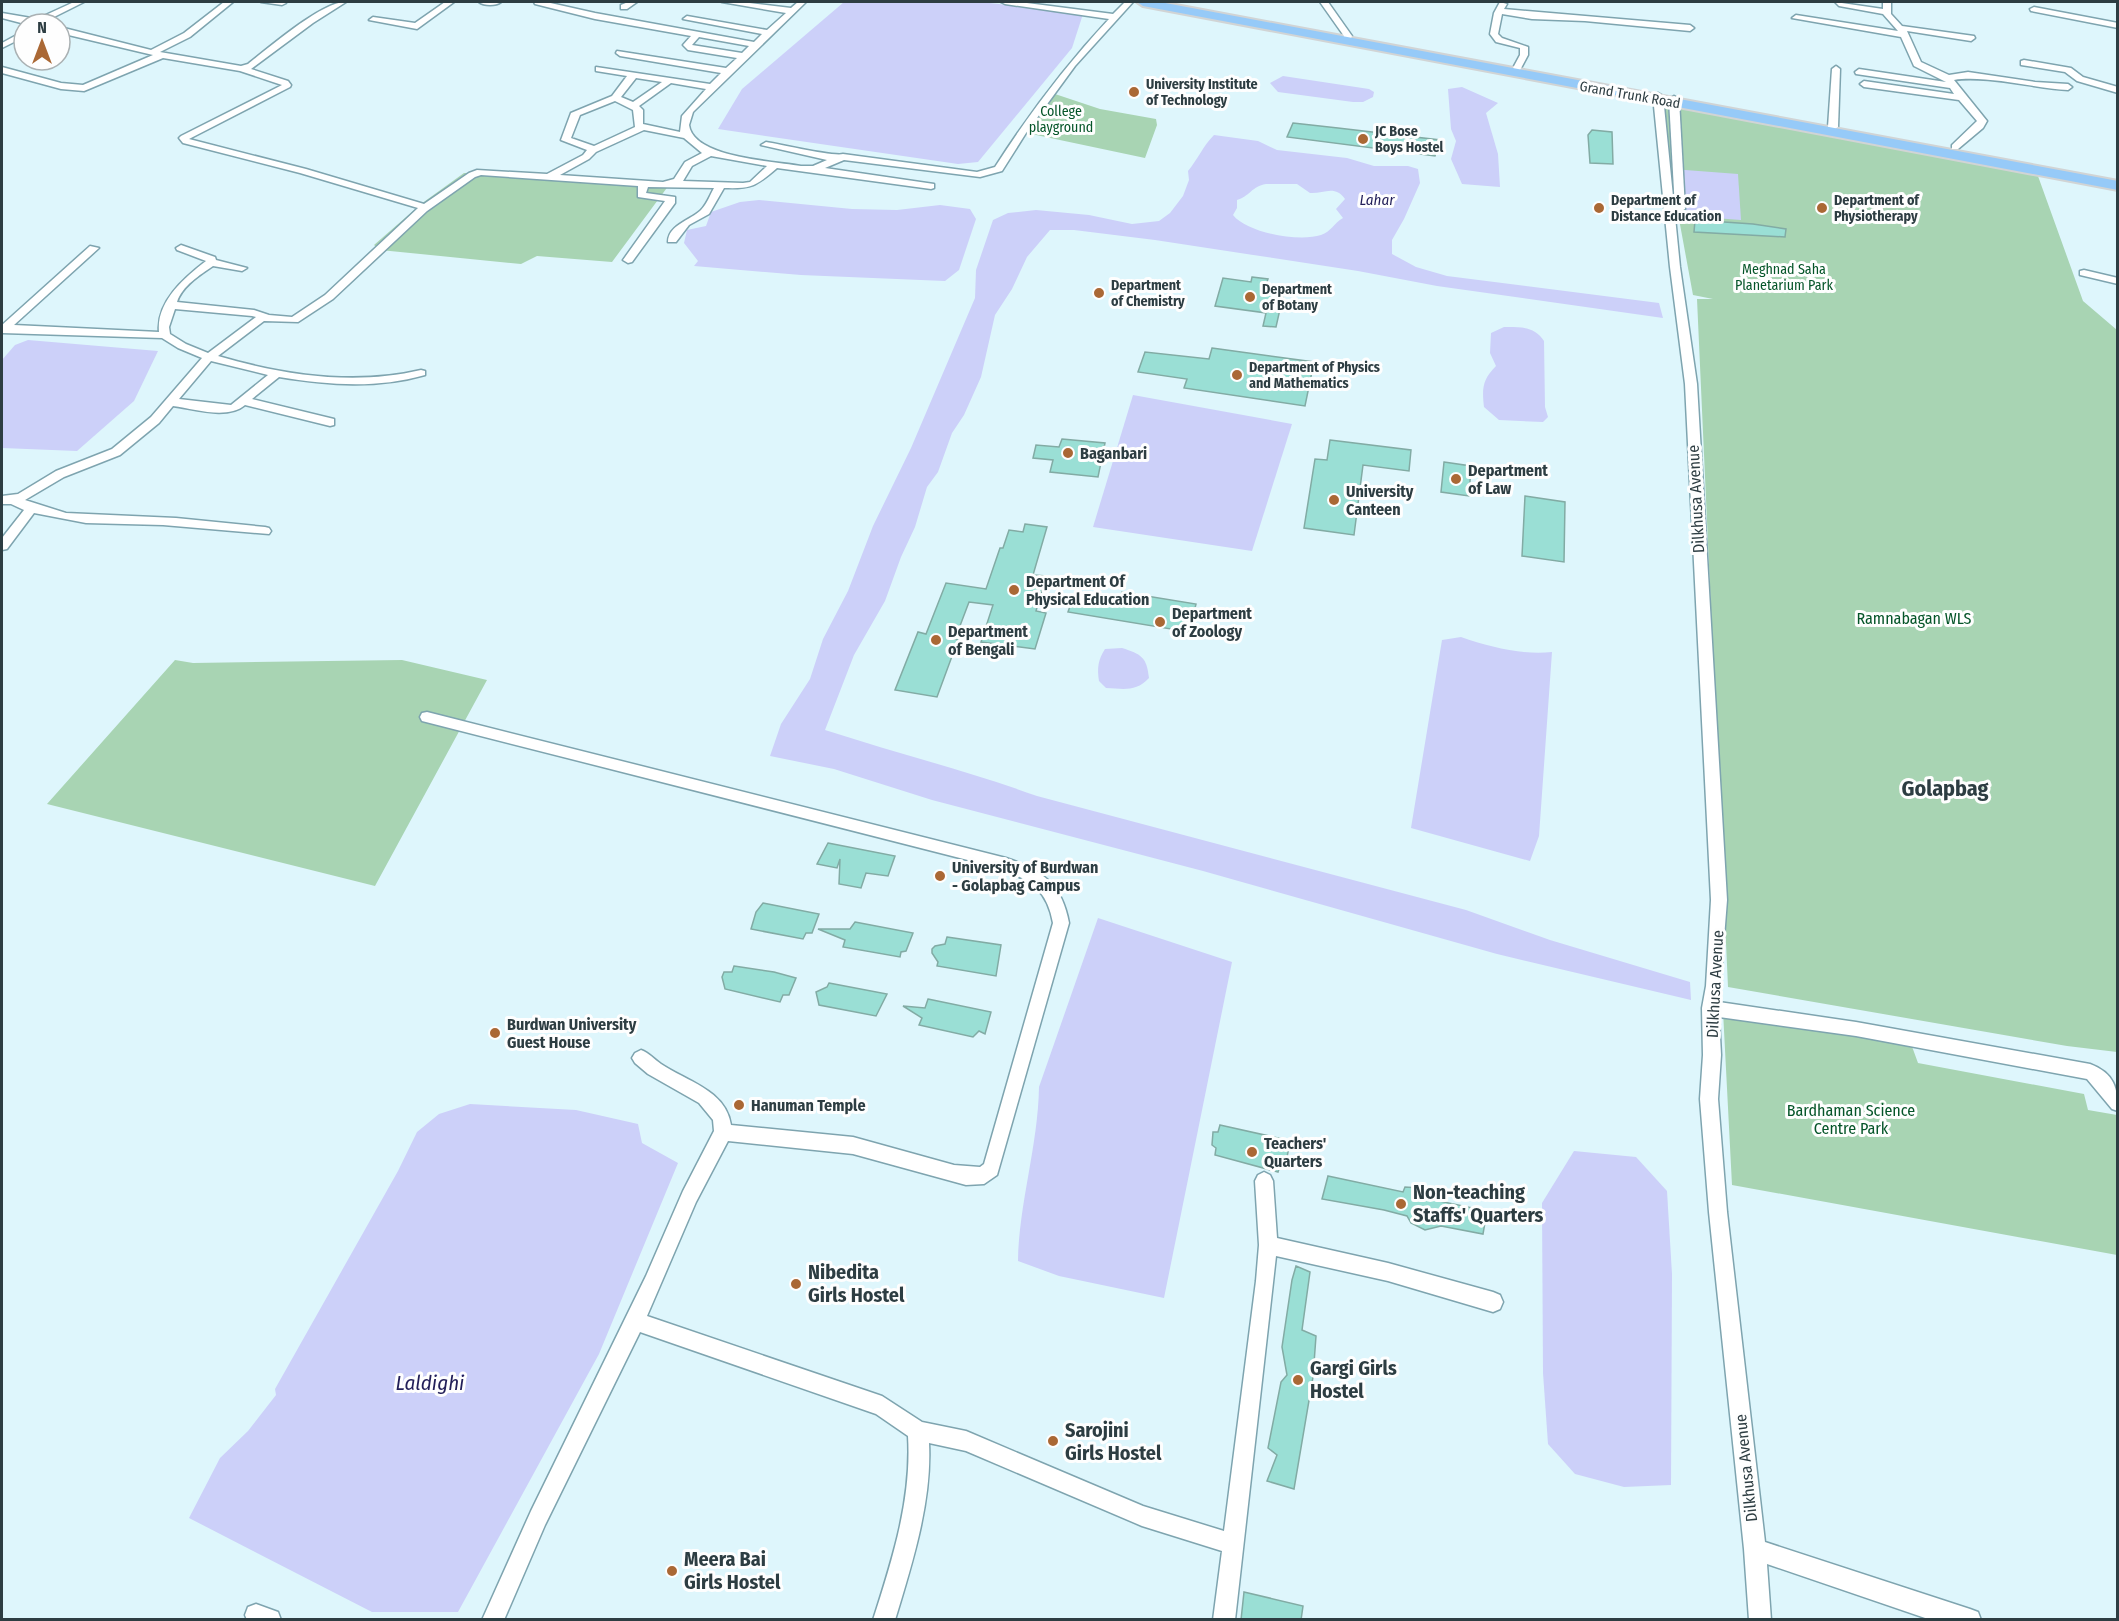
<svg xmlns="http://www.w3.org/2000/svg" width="2119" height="1621" font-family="'Fira Sans Condensed',sans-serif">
	<rect width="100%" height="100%" fill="#def6fc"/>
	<g fill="#a8d4b3">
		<polygon points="1055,94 1100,109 1156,119 1157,125 1145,158 1022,132 1040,108"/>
		<polygon points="1665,102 1765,122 2034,165 2083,301 2117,330 2117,1052 2067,1046 1728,987 1697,299 1713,299 1693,295 1658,105 1665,106"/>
		<polygon points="464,173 527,174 669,185 612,262 537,256 521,264 380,250 374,245 421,204"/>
		<polygon points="175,660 193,663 402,660 487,680 375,886 47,804"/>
		<polygon points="1723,1011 1910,1041 1918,1063 2084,1094 2088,1110 2117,1115 2117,1255 1732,1185"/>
	</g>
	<g fill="#ccd0f9" fill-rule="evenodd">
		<polygon points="844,2 981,2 1083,14 1072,48 978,162 958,164 718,129 742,89"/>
		<polygon points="1283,76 1369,89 1374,92 1373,97 1363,102 1353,102 1278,92 1270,83"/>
		<polygon points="1462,87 1498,103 1486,113 1498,154 1500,187 1462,184 1451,159 1456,141 1451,129 1448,89"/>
		<path d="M1214,135L1258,141L1277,150L1347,158L1374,166H1408L1418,169L1420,183L1404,219L1392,240V254L1416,267L1447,276L1659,303L1663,318L1437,286L1358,271L1155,240L1074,230H1050L1027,257L1012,289L995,315L981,377L964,415L952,433L938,472L927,487L915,527L901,557L885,601L854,655L825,730C896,753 968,771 1037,796L1466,910L1550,940L1690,982L1691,1000L1497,954L1203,871L932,800L834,769L770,756L781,724L810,679L823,639L848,591L873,526L911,448L975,298L976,270L993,220L1008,213L1036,210L1089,215L1132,224L1159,221L1170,213L1183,196L1189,180L1188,171C1198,159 1203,146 1214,135ZM1266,184H1297L1310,193C1323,194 1335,184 1345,199L1336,209L1343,218C1334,223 1331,232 1321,235C1299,242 1247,233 1233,215L1237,208V200C1249,197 1252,186 1266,184Z"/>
		<polygon points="1672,169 1738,174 1741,220 1674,215"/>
		<polygon points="759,200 852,209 897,210 940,205 970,209 976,219 959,270 945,281 801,275 694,266 698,261 684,243 687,230 706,226 711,212 740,202"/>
		<path d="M1504,327C1519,327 1535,326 1544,341L1545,407L1548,417L1543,422L1499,420L1484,407C1482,389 1482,380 1496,366L1490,353L1491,333Z"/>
		<polygon points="28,340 158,351 134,401 77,451 2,448 2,360 15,345"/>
		<polygon points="1133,395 1292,424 1252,551 1093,527"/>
		<path d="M1461,637C1490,647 1521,655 1552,652L1539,836L1530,861L1411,828L1442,640Z"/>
		<path d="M1122,648C1141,654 1147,657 1149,678C1136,692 1124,689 1106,688L1099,681C1097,668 1098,660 1105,649Z"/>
		<path d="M1098,918L1232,962L1164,1298L1059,1276L1018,1261C1019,1203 1038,1146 1039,1087Z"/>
		<polygon points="470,1104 576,1110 638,1124 642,1143 678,1163 599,1354 458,1612 372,1612 189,1518 220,1458 248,1431 276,1395 275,1389 398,1171 417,1132 439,1114"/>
		<polygon points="1574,1151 1636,1157 1667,1191 1672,1274 1671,1485 1624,1487 1575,1474 1548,1444 1543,1373 1542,1203"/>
	</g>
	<g fill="#9adfd5" stroke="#82aba4" stroke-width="1.5">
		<polygon points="1293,123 1338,128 1440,140 1435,156 1287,137"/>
		<polygon points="1592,130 1612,132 1613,164 1590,163 1588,135"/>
		<polygon points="1695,220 1753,224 1786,229 1785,237 1694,232"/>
		<polygon points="1252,277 1268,279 1266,285 1285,287 1276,327 1263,326 1266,313 1215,306 1223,278 1251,282"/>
		<polygon points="1212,348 1314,362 1305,406 1184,388 1187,379 1138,372 1145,352 1209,359"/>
		<polygon points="1062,439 1105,443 1098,477 1050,472 1053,460 1033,458 1036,445 1059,447"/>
		<polygon points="1330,440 1411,450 1409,471 1363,465 1354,535 1304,528 1315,459 1327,460"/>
		<polygon points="1444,462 1471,466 1469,496 1441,492"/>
		<polygon points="1525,496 1565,502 1564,562 1522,556"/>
		<polygon points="1025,524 1047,527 1033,575 1046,576 1036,611 1046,613 1035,649 981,642 993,605 969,602 955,639 958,640 937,697 895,690 918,632 926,634 946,583 986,589 1000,548 1003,548 1009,530 1023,532"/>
		<polygon points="1122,592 1196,604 1189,632 1068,612 1074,595 1118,602"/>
		<polygon points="828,843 895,856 888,876 866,873 861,888 839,884 840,859 837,868 817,864"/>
		<polygon points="763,903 819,914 812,933 806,933 803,939 751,929 756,912"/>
		<polygon points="855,922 913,933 906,951 901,952 900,957 843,947 845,940 818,929 850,929"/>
		<polygon points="947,937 1001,945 996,976 937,966 938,962 932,953 932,949 935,946 945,944"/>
		<polygon points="734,966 774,972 796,978 789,995 783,995 780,1002 725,989 722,977 724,972 732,972"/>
		<polygon points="829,983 887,994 876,1016 819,1005 816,992 827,987"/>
		<polygon points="928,999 991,1012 985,1034 979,1031 973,1037 919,1025 922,1018 903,1006 925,1008"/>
		<polygon points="1220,1125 1287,1140 1289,1147 1285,1167 1280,1166 1278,1172 1215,1155 1216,1148 1212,1145 1213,1132 1218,1132"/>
		<polygon points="1328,1176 1403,1192 1405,1187 1420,1188 1420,1197 1487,1211 1483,1234 1441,1226 1425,1230 1411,1223 1407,1216 1384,1210 1322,1199"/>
		<polygon points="1296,1266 1310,1272 1302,1330 1316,1336 1313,1377 1294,1489 1267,1481 1277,1455 1268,1448 1281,1382 1287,1375 1282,1347 1292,1280"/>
		<polygon points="1244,1592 1303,1606 1301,1620 1241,1620"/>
	</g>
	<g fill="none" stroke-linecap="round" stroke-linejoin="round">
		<defs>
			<g id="minor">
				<polygon points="74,2 84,2 40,24 25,24 2,18 2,13 37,19"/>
				<path d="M224,2H233L190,37L160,52L241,66L248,64C267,49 324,0 346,2L313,23L251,69L288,81L291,85L290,87L189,139L306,169L424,204L469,173L477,170L547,174L583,155L587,150L561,140L571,113L612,96L627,76L596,71V67L710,84L721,73L620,56L616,53L617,51L726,68L737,58L688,50L683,45L691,36L595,19L535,4L534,2H546L595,13L754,42L762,34L683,19L687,16L767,30L786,13L722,2H741L791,8L798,2H806L693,112L689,125C693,158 774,161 801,166H813L827,160L761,145L766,142C780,144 834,157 843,154L977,172L995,167C1029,114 1066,65 1109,19L1005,4L1001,2H1019L1113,14L1125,2H1133L1075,66L1026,133L1002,171L980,177L844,160L825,168L934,184V188L931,189L777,168C756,186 752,189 724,188L709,214L689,225L676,242H668C668,225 691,220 701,210C707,204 710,195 714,188L648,187L646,193L675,197V203L632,262L628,263L623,260L665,201L638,197V186L481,175L475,177L427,211L333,299L298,322L264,321L218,356C283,375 354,386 421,370L425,371V375C376,389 329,385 279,377L252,399L334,419V425L330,426L245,405C227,420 195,409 173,406L159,423L120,455L64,477L25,500L66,513L176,518L265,527L269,528L271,531L269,534L163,525L86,523L34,513L7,549L2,550V538L24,510L11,504H2V496L18,494L56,471L112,449L151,417L202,358L178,348L162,338L2,333V325L90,246L99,248L14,325L159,332C156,302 184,278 206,261L177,250L176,248L181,245L215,257L216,260L247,268L242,271L213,266C200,275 182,286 177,302L254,310L269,315L292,317L325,295L418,208L300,173L183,143L179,138L181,136L282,85L240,71L163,58L84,91L61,89L2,73V67L61,83L83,85L153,55L60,33V27L151,50L184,33ZM699,37L749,46L742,53L692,45ZM636,78L662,82L633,102L621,97ZM671,83L706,89L682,116L680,132L643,124V110L639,106ZM615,101L633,110L635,127L594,146L571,138L580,115ZM644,130L684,138L702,153L685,162L674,179L663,182L560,175L589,159L596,152ZM711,156L767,166L750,182L743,183L683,181L692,166ZM175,309L252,316L256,317L208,353L186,344L170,334L169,327ZM211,361L268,375L231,405L179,399Z"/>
				<polygon points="261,2 285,2 286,3 282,5"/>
				<polygon points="445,2 454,2 417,29 369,20 373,17 415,23"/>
				<path d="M479,2H501C496,6 484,6 479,2Z"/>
				<polygon points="628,2 637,2 627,9 621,9 621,5"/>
				<polygon points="1320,2 1328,2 1352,36 1349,43 1343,43 1344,36"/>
				<polygon points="1500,2 1507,4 1504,9 1690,25 1694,28 1690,31 1585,21 1532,19 1502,14 1498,34 1502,38 1528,47 1528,55 1520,70 1517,71 1513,68 1520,55 1520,48 1496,42 1490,34 1494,13"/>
				<path d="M1835,2L1883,9V2H1891V14L1902,26L1974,36L1975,38L1971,41L1907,31L1921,62L1949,75L1968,72L2035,82L2068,84L2072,87L2068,90C2034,88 1985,75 1954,80L1987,121L1983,128L1958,149H1952V145L1977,121L1959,100L1864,87L1860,84L1864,81L1954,94L1950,88L1856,74L1855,72L1859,69L1946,82L1914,66L1901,37L1792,18L1796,15L1898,31L1883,14L1839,6Z"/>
				<polygon points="2034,7 2118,23 2118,28 2031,11 2030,9"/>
				<polygon points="24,31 24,37 2,48 2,43"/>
				<polygon points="2024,60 2071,68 2083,77 2118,87 2118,93 2077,81 2065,72 2021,65 2021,61"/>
				<polygon points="1836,66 1840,69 1838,127 1833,130 1828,127 1832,69"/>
				<path d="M1658,93L1663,96L1680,267L1697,384L1727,900L1719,1002L1856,1022L2090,1064C2114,1073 2118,1088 2118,1111L2112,1109L2087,1079L1856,1036L1719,1017L1721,1055L1718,1099L1727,1212L1765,1542L1970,1609L1978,1612L1981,1620H1931L1767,1564L1771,1620H1749L1744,1549L1709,1212L1700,1099L1703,1055L1702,1008L1706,986L1711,900L1685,384L1670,267L1653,96Z"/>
				<polygon points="1674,96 1679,99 1685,209 1680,212 1675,209 1669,99"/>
				<polygon points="2084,270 2118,278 2118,284 2080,275 2080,271"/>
				<path d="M427,712L1006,858C1042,870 1062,884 1069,923L997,1175L984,1184L966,1185L853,1154L728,1141L696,1202L647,1316L882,1396L922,1422L966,1431L1143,1506L1224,1531L1256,1281L1259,1245L1255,1181L1258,1175L1264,1172L1270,1175L1273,1181L1277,1238L1388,1263L1493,1292L1500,1295L1503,1302L1500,1309L1493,1312L1388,1281L1276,1256L1235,1620H1213L1222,1551L1142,1526L966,1451L929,1443C932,1502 912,1564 895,1620H873C892,1561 912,1499 908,1436L876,1414L640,1332L545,1525L504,1620H482L531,1511L646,1276L683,1191L714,1131L713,1120L699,1103L648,1074L635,1063L632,1058L635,1053L641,1050C649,1053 654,1059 661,1064C686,1081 726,1090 731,1125L853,1137L954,1165L980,1167L984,1164L1053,923C1047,890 1032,882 1003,869L422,721L420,717L422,713Z"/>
				<polygon points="256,1604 278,1612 281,1620 247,1620 245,1615 248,1607"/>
			</g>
			<polygon id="primary" points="1137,2 1160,2 2118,181 2118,190 1143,6"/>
		</defs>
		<use href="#minor" stroke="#7ea4af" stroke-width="3"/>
		<use href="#primary" stroke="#d1d4d5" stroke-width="4"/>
		<use href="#minor" fill="#fff" fill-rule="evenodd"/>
		<use href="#primary" fill="#96caf8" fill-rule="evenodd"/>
	</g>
	<g fill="#aa6835" stroke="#fefefe" stroke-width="2">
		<circle cx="1134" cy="92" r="6"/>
		<circle cx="1363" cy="139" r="6"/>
		<circle cx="1599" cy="208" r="6"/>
		<circle cx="1822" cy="208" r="6"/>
		<circle cx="1099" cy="293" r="6"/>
		<circle cx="1250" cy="297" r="6"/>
		<circle cx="1237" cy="375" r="6"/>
		<circle cx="1068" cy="453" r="6"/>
		<circle cx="1456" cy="479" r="6"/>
		<circle cx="1334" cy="500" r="6"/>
		<circle cx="1014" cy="590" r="6"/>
		<circle cx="1160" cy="622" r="6"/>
		<circle cx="936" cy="640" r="6"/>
		<circle cx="940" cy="876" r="6"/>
		<circle cx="495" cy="1033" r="6"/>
		<circle cx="739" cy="1105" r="6"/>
		<circle cx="1252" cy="1152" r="6"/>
		<circle cx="1401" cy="1204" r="6"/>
		<circle cx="796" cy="1284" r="6"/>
		<circle cx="1298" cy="1380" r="6"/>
		<circle cx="1053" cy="1441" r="6"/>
		<circle cx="672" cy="1571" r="6"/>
	</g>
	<g text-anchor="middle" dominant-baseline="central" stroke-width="6" stroke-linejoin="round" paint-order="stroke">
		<g font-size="14" font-weight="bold" fill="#2d3d42" stroke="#fefefe" text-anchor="start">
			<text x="1146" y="84">University Institute<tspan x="1146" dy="16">of Technology</tspan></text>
			<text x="1375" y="131">JC Bose<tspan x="1375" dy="16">Boys Hostel</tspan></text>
			<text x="1611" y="200">Department of<tspan x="1611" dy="16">Distance Education</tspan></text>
			<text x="1834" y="200">Department of<tspan x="1834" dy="16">Physiotherapy</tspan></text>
			<text x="1111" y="285">Department<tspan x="1111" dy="16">of Chemistry</tspan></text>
			<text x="1262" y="289">Department<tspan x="1262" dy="16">of Botany</tspan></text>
			<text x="1249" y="367">Department of Physics<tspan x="1249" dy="16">and Mathematics</tspan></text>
		</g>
		<g font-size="14" fill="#2d3d42" stroke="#fefefe">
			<text transform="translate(1630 95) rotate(10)">Grand Trunk Road</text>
		</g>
		<g font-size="14" fill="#055529" stroke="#fefefe">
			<text x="1061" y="111">College<tspan x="1061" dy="16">playground</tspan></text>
			<text x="1784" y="269">Meghnad Saha<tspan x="1784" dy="16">Planetarium Park</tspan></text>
		</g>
		<g font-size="15" font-style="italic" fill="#221f59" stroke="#fefefe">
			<text x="1377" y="200">Lahar</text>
		</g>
		<g font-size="16" font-weight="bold" fill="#2d3d42" stroke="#fefefe" text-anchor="start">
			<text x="1080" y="453">Baganbari</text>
			<text x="1468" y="470">Department<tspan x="1468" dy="18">of Law</tspan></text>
			<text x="1346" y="491">University<tspan x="1346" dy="18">Canteen</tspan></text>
			<text x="1026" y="581">Department Of<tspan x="1026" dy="18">Physical Education</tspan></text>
			<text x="1172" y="613">Department<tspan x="1172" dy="18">of Zoology</tspan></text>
			<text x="948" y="631">Department<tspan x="948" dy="18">of Bengali</tspan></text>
			<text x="952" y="867">University of Burdwan<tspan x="952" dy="18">- Golapbag Campus</tspan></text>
			<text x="507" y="1024">Burdwan University<tspan x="507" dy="18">Guest House</tspan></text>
			<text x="751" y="1105">Hanuman Temple</text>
			<text x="1264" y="1143">Teachers'<tspan x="1264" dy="18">Quarters</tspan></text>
		</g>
		<g font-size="16" fill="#2d3d42" stroke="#fefefe">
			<text transform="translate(1696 499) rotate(-93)">Dilkhusa Avenue</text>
			<text transform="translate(1715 984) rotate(-87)">Dilkhusa Avenue</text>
			<text transform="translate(1746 1468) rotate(-96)">Dilkhusa Avenue</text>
		</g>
		<g font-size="16" fill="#055529" stroke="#fefefe">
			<text x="1914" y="618">Ramnabagan WLS</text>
			<text x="1851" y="1110">Bardhaman Science<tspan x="1851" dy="18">Centre Park</tspan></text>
		</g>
		<g font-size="20" font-weight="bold" fill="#2d3d42" stroke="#fefefe" text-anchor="start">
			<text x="1413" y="1192">Non-teaching<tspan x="1413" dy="23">Staffs' Quarters</tspan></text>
			<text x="808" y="1272">Nibedita<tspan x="808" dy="23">Girls Hostel</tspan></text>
			<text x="1310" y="1368">Gargi Girls<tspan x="1310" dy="23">Hostel</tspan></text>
			<text x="1065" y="1430">Sarojini<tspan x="1065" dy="23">Girls Hostel</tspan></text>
			<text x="684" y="1559">Meera Bai<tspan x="684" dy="23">Girls Hostel</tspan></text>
		</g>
		<g font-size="21" font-style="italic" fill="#221f59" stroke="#fefefe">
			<text x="430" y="1383">Laldighi</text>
		</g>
		<g font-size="22" font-weight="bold" fill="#2d3d42" stroke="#fefefe">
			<text x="1945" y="788">Golapbag</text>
		</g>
	</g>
	<rect width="2119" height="1621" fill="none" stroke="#2d3d42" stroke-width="6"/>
	<g transform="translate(42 42)"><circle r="28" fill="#fefefe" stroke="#aab1b3" stroke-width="1.5"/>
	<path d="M0-4.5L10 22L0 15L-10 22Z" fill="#aa6835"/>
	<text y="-9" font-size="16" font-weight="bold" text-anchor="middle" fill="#2d3d42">N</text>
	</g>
</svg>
